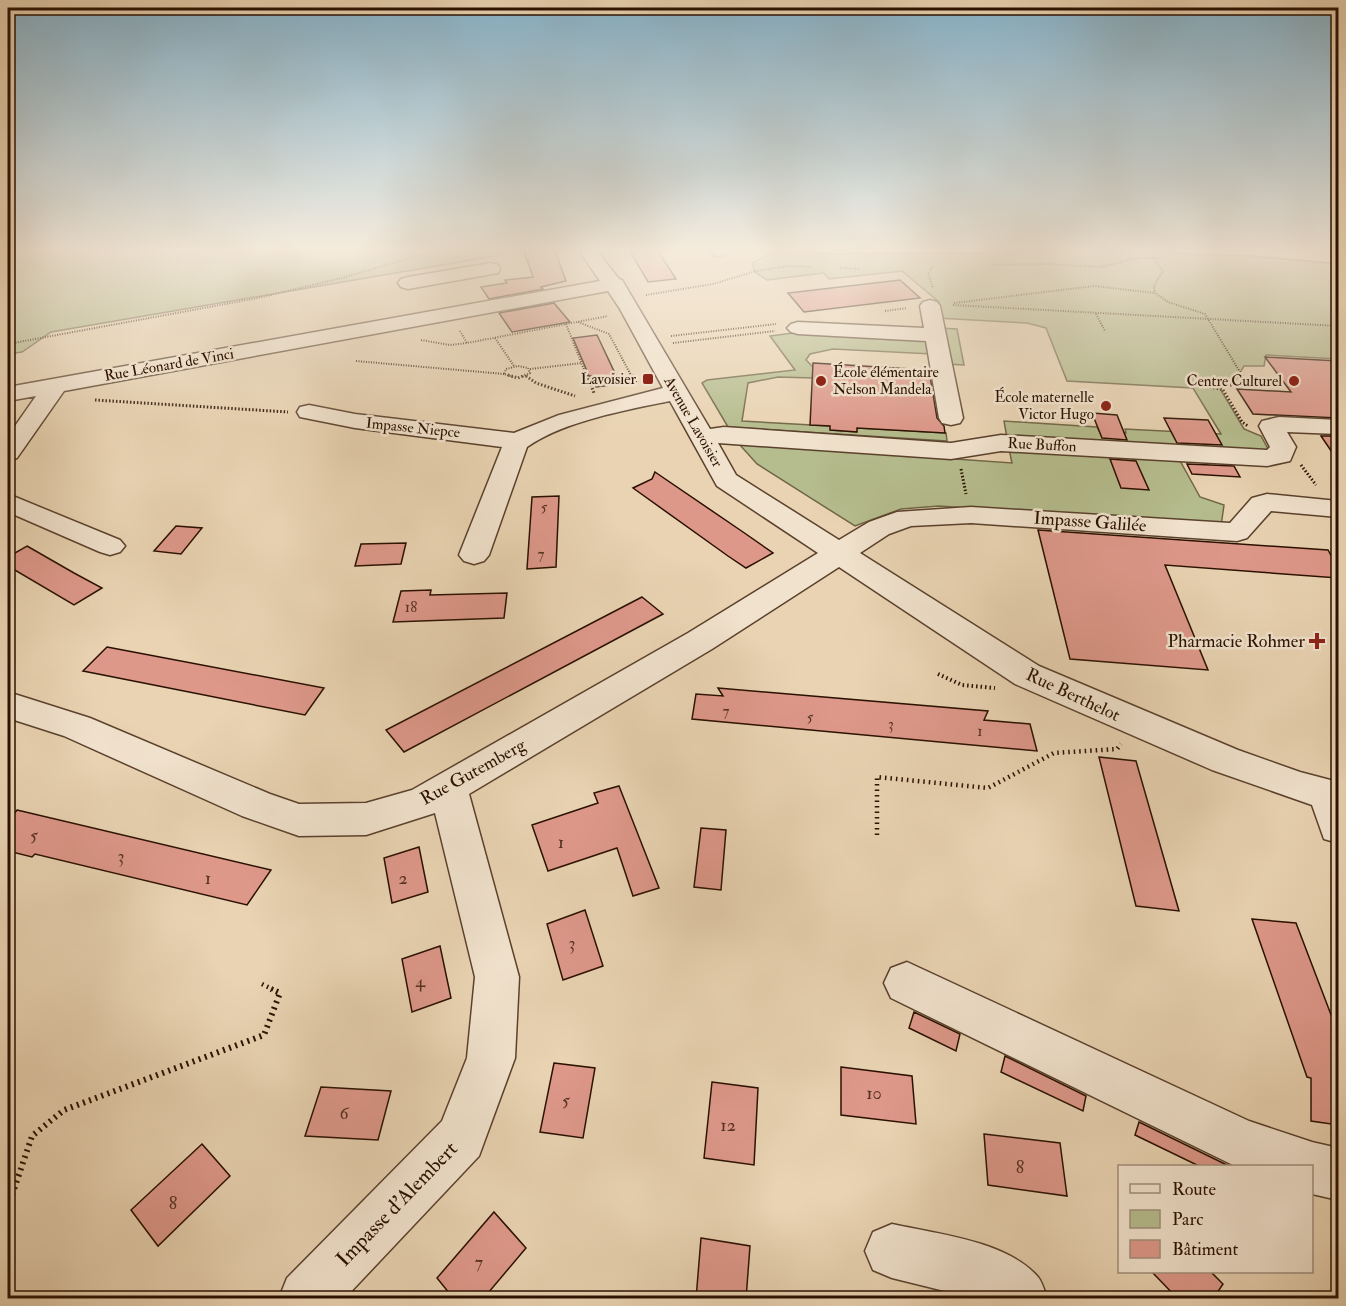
<svg xmlns="http://www.w3.org/2000/svg" width="1346" height="1306" font-family="'IM FELL Double Pica',serif">
	<rect width="100%" height="100%" fill="#e9d3b2"/>
	<filter id="stains"><feTurbulence type="fractalNoise" baseFrequency=".00333" numOctaves="4"/><feColorMatrix values="0 0 0 0 .2 0 0 0 0 .09 0 0 0 0 .02 0 0 0 .5 -.17"/></filter>
	<radialGradient id="worn" r=".72"><stop offset=".6" stop-color="#630" stop-opacity="0"/><stop offset="1" stop-color="#630" stop-opacity=".3"/></radialGradient>
	<g fill="#b5bc8d" stroke="#706646" stroke-width="1.5">
		<polygon points="8,248 503,248 500,255 51,332 22,352 8,354"/>
		<polygon points="1155,251 1241,254 1338,262 1338,359 1266,355 1264,366 1244,366 1235,381 1216,382 1244,429 1261,436 1268,449 1260,453 1007,438 1004,421 1097,427 1100,432 1126,433 1125,429 1221,434 1193,388 1067,381 1046,328 1027,323 937,318 939,302 902,271 829,279 824,273 767,280 755,272 752,263 774,252"/>
		<polygon points="939,328 957,329 964,365 946,364"/>
		<polygon points="808,331 929,337 932,354 833,349 810,354 806,360 813,367 813,378 778,377 748,383 742,421 830,426 831,430 856,432 857,428 946,433 947,441 728,427 702,383 707,380 795,370 770,336"/>
		<polygon points="739,444 1012,463 1009,449 1179,459 1200,497 1224,505 1221,526 939,506 901,509 855,526 757,464"/>
	</g>
	<g fill="#de988a" stroke="#2a1000" stroke-width="1.5">
		<polygon points="532,248 554,248 566,281 541,287 543,289 489,299 481,287 507,283 505,280 533,277 524,251"/>
		<polygon points="628,248 656,248 676,279 648,282"/>
		<polygon points="900,280 920,298 804,312 788,293"/>
		<polygon points="554,303 570,322 512,332 499,313"/>
		<polygon points="597,335 620,384 596,387 592,376 589,376 573,338"/>
		<polygon points="1265,357 1338,361 1338,418 1253,414 1237,389 1291,392"/>
		<polygon points="813,363 929,370 937,418 944,426 945,433 857,428 857,432 830,430 830,426 810,425"/>
		<polygon points="1092,413 1117,415 1127,440 1102,438"/>
		<polygon points="1164,418 1208,420 1222,445 1177,443"/>
		<polygon points="1321,436 1338,436 1338,461"/>
		<polygon points="1110,459 1136,461 1149,490 1121,488"/>
		<polygon points="1187,464 1234,466 1240,477 1192,474"/>
		<polygon points="655,472 743,532 773,553 746,568 728,556 633,488 652,479"/>
		<polygon points="559,496 556,567 527,569 532,497"/>
		<polygon points="176,526 202,528 181,554 154,551"/>
		<polygon points="1038,530 1328,550 1338,568 1338,578 1165,565 1208,670 1070,659"/>
		<polygon points="406,543 401,564 355,566 361,544"/>
		<polygon points="27,546 74,573 102,588 74,605 8,566 8,557"/>
		<polygon points="431,590 430,595 507,593 504,618 393,622 401,591"/>
		<polygon points="642,597 663,614 404,752 386,730"/>
		<polygon points="107,647 324,688 305,715 83,671"/>
		<polygon points="718,688 988,711 984,720 1030,724 1037,751 692,719 696,694 723,696"/>
		<polygon points="1099,757 1136,761 1179,911 1136,906"/>
		<polygon points="619,786 659,888 633,896 617,848 548,871 532,825 598,803 594,793"/>
		<polygon points="17,810 271,870 247,905 35,854 32,857 8,851 8,821"/>
		<polygon points="701,828 726,830 721,890 694,887"/>
		<polygon points="419,847 428,892 392,903 384,858"/>
		<polygon points="585,910 603,966 563,980 547,924"/>
		<polygon points="1252,919 1296,923 1338,1033 1338,1125 1311,1121 1311,1078 1307,1077"/>
		<polygon points="440,946 451,998 412,1012 402,959"/>
		<polygon points="914,1012 960,1034 956,1051 909,1028"/>
		<polygon points="1005,1056 1086,1096 1083,1111 1001,1072"/>
		<polygon points="554,1063 595,1068 583,1138 540,1132"/>
		<polygon points="841,1067 912,1076 916,1124 841,1115"/>
		<polygon points="712,1082 758,1088 754,1165 704,1158"/>
		<polygon points="321,1087 391,1091 378,1140 305,1136"/>
		<polygon points="1139,1122 1231,1167 1201,1167 1135,1135"/>
		<polygon points="984,1134 1060,1143 1067,1196 988,1185"/>
		<polygon points="202,1144 230,1176 158,1246 131,1210"/>
		<polygon points="494,1212 526,1248 483,1299 454,1299 437,1278"/>
		<polygon points="701,1238 750,1246 746,1299 696,1299"/>
		<polygon points="1152,1272 1211,1272 1223,1284 1213,1299 1178,1299"/>
	</g>
	<g fill="none" stroke-linecap="round" stroke-linejoin="round">
		<defs>
			<g id="minor">
				<path d="M581,248H599L600,255L619,279L622,280L710,429L724,427L951,443L1001,435L1267,450L1270,447L1259,426L1262,421L1279,417L1338,420V434L1287,432L1296,447L1290,461L1267,466L1001,451L951,459L718,443L736,475L839,540L869,522L897,512L971,507L1230,523L1252,498L1267,494L1338,501V517L1271,511L1247,538L1237,541L971,523L911,526L889,534L860,553L1039,666L1238,750L1300,772L1338,782V843L1324,839L1312,805L1212,770L1015,684L839,567L712,649L469,794L519,977L515,1058L479,1156L345,1298H279L287,1278L442,1121L467,1058L475,977L435,813L366,835L299,836L242,816L64,736L8,718V692L90,718L270,794L299,804L366,803L412,790L688,633L818,553L717,486L670,401C626,410 564,421 527,447L489,555L484,561L474,564L464,561L459,555L502,447L355,428L300,417L297,412L300,407L309,405L355,414L514,433L559,415L663,388L620,309L608,291L64,391L17,458L8,461V436L36,396L8,401V387L600,281L582,255Z"/>
				<path d="M712,248H732C727,256 721,257 713,255L710,251Z"/>
				<polygon points="810,248 993,248 990,252 984,253 819,253 813,252"/>
				<polygon points="1172,248 1290,248 1338,252 1338,263 1249,255 1181,253 1175,252"/>
				<polygon points="491,263 498,265 500,269 498,273 408,289 401,287 398,283 401,279 408,277"/>
				<polygon points="930,300 937,302 940,306 963,418 960,423 951,425 942,423 939,418 926,341 798,334 791,332 787,328 791,324 798,322 924,328 920,306 923,302"/>
				<polygon points="8,494 120,540 125,546 120,552 110,555 100,552 8,512"/>
				<polygon points="907,962 1249,1121 1312,1142 1338,1148 1338,1200 1312,1194 1312,1166 1235,1166 891,998 884,983 891,968"/>
				<path d="M892,1224C937,1234 1007,1241 1038,1277C1042,1282 1045,1292 1047,1298H973L892,1278L873,1270L865,1251L873,1232Z"/>
			</g>
		</defs>
		<use href="#minor" stroke="#5a412c" stroke-width="3"/>
		<g stroke="#2a1000" stroke-width="2" stroke-dasharray="1 1.5" stroke-linecap="butt">
			<polyline points="1146,248 1163,271 1154,286 1155,293 1168,302 1205,314 1243,377"/>
			<polyline points="993,265 1047,264 1101,267 1138,258 1164,258"/>
			<polyline points="933,266 928,273 933,288"/>
			<polyline points="840,268 860,269"/>
			<polyline points="646,295 713,284 756,271 789,266 812,267"/>
			<polyline points="954,303 1094,286 1155,293"/>
			<polyline points="953,305 1338,326"/>
			<polyline points="885,311 907,308"/>
			<polyline points="1096,314 1105,331"/>
			<polyline points="578,322 609,334 632,377"/>
			<polyline points="566,324 587,377"/>
			<polyline points="460,331 467,343"/>
			<polyline points="671,336 776,324"/>
			<polyline points="495,338 514,366"/>
			<polyline points="421,340 450,345 467,343 608,316"/>
			<polyline points="673,343 775,331"/>
			<polyline points="8,344 258,298 342,278 444,248"/>
			<polyline points="356,361 504,374"/>
			<polyline points="530,369 582,363"/>
			<polyline points="513,377 504,374 506,369 518,366 528,368 530,373 522,377"/>
		</g>
		<g stroke="#2a1000" stroke-width="3" stroke-dasharray="1.5 2" stroke-linecap="butt">
			<polyline points="508,375 518,378 525,375"/>
			<polyline points="587,375 594,393"/>
			<polyline points="632,375 636,383"/>
			<polyline points="1242,375 1248,385 1220,385 1242,422 1248,426"/>
			<polyline points="526,376 536,383 575,396"/>
			<polyline points="1189,384 1222,389"/>
			<polyline points="95,400 288,412"/>
			<polyline points="1301,465 1316,485"/>
			<polyline points="961,469 966,494"/>
		</g>
		<polyline stroke="#2a1000" stroke-width="4" stroke-dasharray="1.5 3" stroke-linecap="butt" points="938,674 962,685 995,688"/>
		<g stroke="#2a1000" stroke-width="4.5" stroke-dasharray="1.5 4" stroke-linecap="butt">
			<polyline points="877,835 877,777 988,788 1054,753 1117,749 1121,744"/>
			<polyline points="262,984 274,990"/>
		</g>
		<polyline stroke="#2a1000" stroke-width="6" stroke-dasharray="2 4.5" stroke-linecap="butt" points="8,1207 32,1136 64,1110 264,1035 280,993 271,989"/>
		<use href="#minor" fill="#f1e2cd" fill-rule="evenodd"/>
	</g>
	<linearGradient id="sky" x2="0" y2="1"><stop stop-color="#87b6d0"/><stop offset="0.58" stop-color="#f5ebdc"/><stop offset="1" stop-color="#f5ebdc" stop-opacity="0"/></linearGradient>
	<rect width="1346" height="431" fill="url(#sky)"/>
	<g fill="#8f2418" stroke="#f1e2cd" stroke-width="2">
		<rect x="642" y="373" width="12" height="12" rx="3"/>
		<circle cx="821" cy="381" r="6"/>
		<circle cx="1294" cy="381" r="6"/>
		<circle cx="1106" cy="406" r="6"/>
		<path d="M1314 632h6v6h6v6h-6v6h-6v-6h-6v-6h6z"/>
	</g>
	<g text-anchor="middle" dominant-baseline="central" stroke-width="5" stroke-linejoin="round" paint-order="stroke">
		<g font-size="15" fill="#2a1000" stroke="#f1e2cd">
			<text transform="translate(169 365) rotate(-10)">Rue Léonard de Vinci</text>
			<text transform="translate(693 422) rotate(60)">Avenue Lavoisier</text>
			<text transform="translate(413 428) rotate(6)">Impasse Niepce</text>
			<text transform="translate(1042 445) rotate(3)">Rue Buffon</text>
		</g>
		<g font-size="15" fill="#2a1000" stroke="#f1e2cd" text-anchor="end">
			<text x="833" y="372" text-anchor="start">École élémentaire<tspan x="833" dy="17">Nelson Mandela</tspan></text>
			<text x="636" y="379">Lavoisier</text>
			<text x="1282" y="381">Centre Culturel</text>
			<text x="1094" y="397">École maternelle<tspan x="1094" dy="17">Victor Hugo</tspan></text>
		</g>
		<g font-size="15" fill="#573222">
			<text x="544" y="507">5</text>
			<text x="541" y="554">7</text>
			<text x="411" y="607">18</text>
			<text x="726" y="711">7</text>
			<text x="810" y="717">5</text>
			<text x="891" y="724">3</text>
			<text x="980" y="731">1</text>
		</g>
		<g font-size="18" fill="#2a1000" stroke="#f1e2cd">
			<text transform="translate(1090 522) rotate(4)">Impasse Galilée</text>
			<text transform="translate(1073 695) rotate(25)">Rue Berthelot</text>
			<text transform="translate(473 772) rotate(-29)">Rue Gutemberg</text>
		</g>
		<g font-size="18" fill="#2a1000" stroke="#f1e2cd" text-anchor="end">
			<text x="1305" y="641">Pharmacie Rohmer</text>
		</g>
		<g font-size="18" fill="#573222">
			<text x="34" y="835">5</text>
			<text x="561" y="842">1</text>
			<text x="121" y="856">3</text>
			<text x="208" y="878">1</text>
			<text x="403" y="878">2</text>
			<text x="572" y="943">3</text>
			<text x="420" y="981">4</text>
			<text x="874" y="1093">10</text>
			<text x="566" y="1100">5</text>
			<text x="344" y="1113">6</text>
			<text x="728" y="1125">12</text>
			<text x="1020" y="1167">8</text>
			<text x="173" y="1203">8</text>
			<text x="479" y="1262">7</text>
		</g>
		<g font-size="21" fill="#2a1000" stroke="#f1e2cd">
			<text transform="translate(397 1204) rotate(-46)">Impasse d'Alembert</text>
		</g>
	</g>
	<rect width="1346" height="1306" fill="none" stroke="#e9d3b2" stroke-width="30"/>
	<rect x="9" y="9" width="1328" height="1288" fill="none" stroke="#2a1000" stroke-width="3"/>
	<rect x="15" y="15" width="1316" height="1276" fill="none" stroke="#2a1000" stroke-width="1.5"/>
	<rect x="1118" y="1165" width="195" height="108" fill="#f1e2cd" stroke="#a18e7b" stroke-width="1.5"/>
	<rect x="1130" y="1184" width="30" height="9" fill="#f1e2cd" stroke="#a18e7b" stroke-width="1.5"/>
	<text x="1172" y="1195" font-size="18" fill="#2a1000">Route</text>
	<rect x="1130" y="1210" width="30" height="18" fill="#b5bc8d" stroke="#a18e7b" stroke-width="1.5"/>
	<text x="1172" y="1225" font-size="18" fill="#2a1000">Parc</text>
	<rect x="1130" y="1240" width="30" height="18" fill="#de988a" stroke="#a18e7b" stroke-width="1.5"/>
	<text x="1172" y="1255" font-size="18" fill="#2a1000">Bâtiment</text>
	<rect width="100%" height="100%" filter="url(#stains)"/>
	<rect width="100%" height="100%" fill="url(#worn)"/>
</svg>
